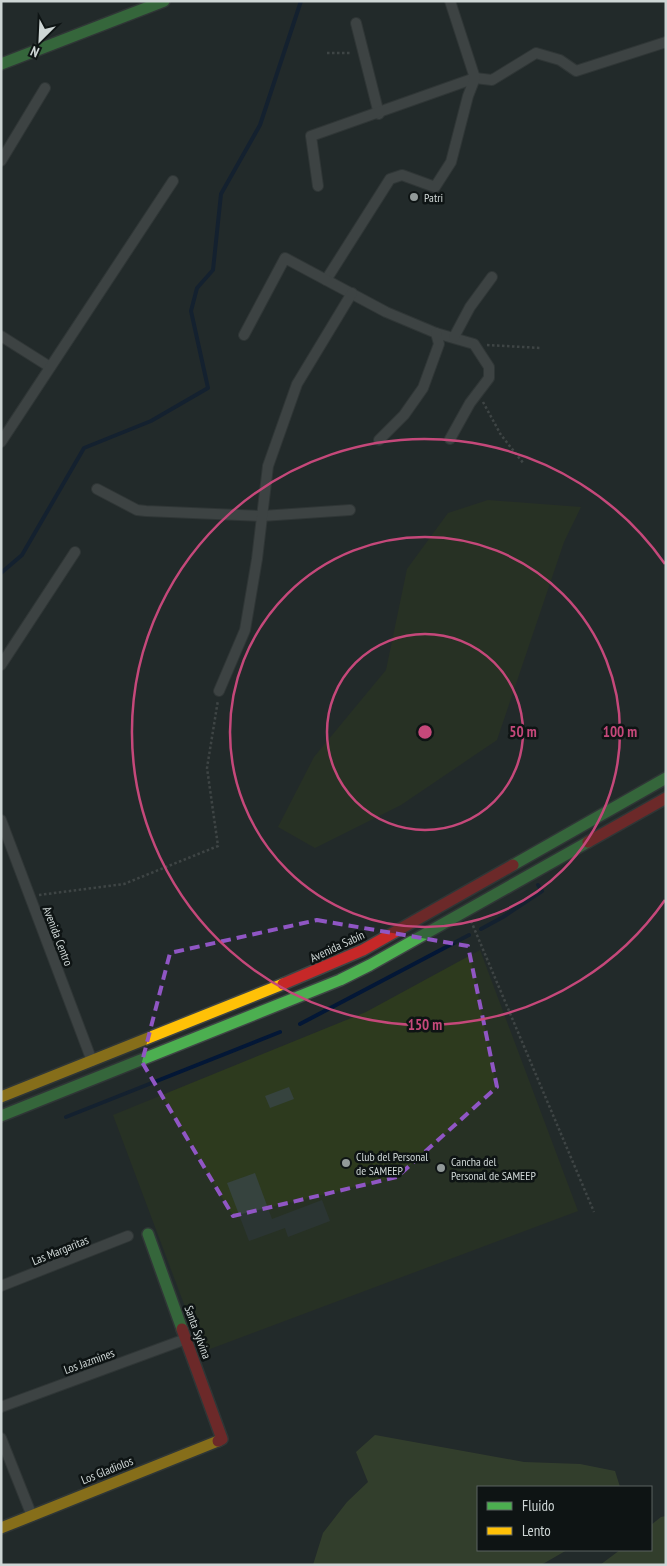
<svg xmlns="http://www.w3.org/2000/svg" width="667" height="1566" font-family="'PT Sans Narrow',sans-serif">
	<rect width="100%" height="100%" fill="#232a2a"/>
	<g fill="#2d3a1e">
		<polygon points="488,500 581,507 564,542 497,740 401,805 315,848 278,827 314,757 386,670 407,569 448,513"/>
		<polygon points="480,950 578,1211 202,1352 113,1115 366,1012"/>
	</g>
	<g fill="#465830">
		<polygon points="375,1435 524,1462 580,1464 615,1471 620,1487 478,1487 478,1550 567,1550 541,1565 313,1565 323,1533 347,1502 368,1482 356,1452"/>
		<polygon points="666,1516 666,1565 600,1565 620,1550 651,1550 651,1525 661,1517"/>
	</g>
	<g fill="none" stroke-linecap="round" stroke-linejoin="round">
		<g stroke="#031736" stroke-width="4">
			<polyline points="1,573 22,555 84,448 151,421 208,388 191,311 197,288 213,270 221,194 260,125 301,1"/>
			<polyline points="481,929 503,917 542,891 538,885"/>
			<polyline points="300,1024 469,935"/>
			<polyline points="66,1117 280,1032"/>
		</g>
	</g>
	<g fill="#36433e">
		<polygon points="289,1087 294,1099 270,1108 265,1096"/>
		<polygon points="255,1173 272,1219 322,1200 330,1221 288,1237 285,1228 249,1241 227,1183"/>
	</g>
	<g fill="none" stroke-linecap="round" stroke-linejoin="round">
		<defs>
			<g id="street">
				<polyline points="356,23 379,114"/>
				<polyline points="1,161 45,88"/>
				<polyline points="318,186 311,136 475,78 492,80 536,53 560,60 576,71 666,42"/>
				<polyline points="326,280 390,179 402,175 435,187 451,162 468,96 475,78 450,1"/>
				<polyline points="244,335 285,258 386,312 436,333 474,344 489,367 489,378 470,403 450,439"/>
				<polyline points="1,336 50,367"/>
				<polyline points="454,337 470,307 492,277"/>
				<polyline points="379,440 404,415 423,388 439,344 436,333"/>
				<polyline points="1,442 173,181"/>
				<polyline points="97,489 137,510 146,511 262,516 350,510"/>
				<polyline points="1,665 75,552"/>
				<polyline points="219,691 245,630 257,559 268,466 297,384 352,293"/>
				<polyline points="1,820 92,1061"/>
				<polyline points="1,1286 128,1236"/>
				<polyline points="1,1407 186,1339"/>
				<polyline points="1,1438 32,1516"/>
			</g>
			<g id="fast">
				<polyline points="1,64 164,1"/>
				<polyline points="513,865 666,778"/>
				<polyline points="1,1116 340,980 370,965 588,842"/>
				<polyline points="148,1234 182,1329"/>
			</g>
			<g id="slow">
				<polyline points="1,1097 283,984"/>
				<polyline points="1,1528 218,1441"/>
			</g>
			<g id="jam">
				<polyline points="588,842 666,798"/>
				<polyline points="283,984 363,950 513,865"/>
				<polyline points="182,1329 222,1439 218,1441"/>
			</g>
		</defs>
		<use href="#street" stroke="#3f4545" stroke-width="12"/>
		<use href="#fast" stroke="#3f4545" stroke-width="14"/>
		<use href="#slow" stroke="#3f4545" stroke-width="14"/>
		<use href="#jam" stroke="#3f4545" stroke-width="14"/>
		<g stroke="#606666" stroke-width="2.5" stroke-dasharray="2.5 2.5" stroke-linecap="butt">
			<polyline points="327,53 352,53"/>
			<polyline points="487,345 541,348"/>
			<polyline points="483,402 501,435 524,464"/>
			<polyline points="39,895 124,884 218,846 207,768 218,700"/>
			<polyline points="471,921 594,1212"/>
		</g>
		<use href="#street" stroke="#5d6262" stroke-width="10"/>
		<use href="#fast" stroke="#4caf50" stroke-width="11"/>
		<use href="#slow" stroke="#ffc107" stroke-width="11"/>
		<use href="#jam" stroke="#c62828" stroke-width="11"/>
	</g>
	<path d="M0 0H667V1566H0ZM317,920L468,946L497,1087L397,1177L233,1216L142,1062L170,953Z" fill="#232a2a" fill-opacity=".55" fill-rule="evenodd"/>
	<path fill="none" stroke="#9056c4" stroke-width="4" stroke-dasharray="10 6" stroke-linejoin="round" d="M317,920L468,946L497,1087L397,1177L233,1216L142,1062L170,953Z"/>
	<g fill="none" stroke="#c5487a" stroke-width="2.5">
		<circle cx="425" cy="732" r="98"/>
		<circle cx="425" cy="732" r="195"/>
		<path d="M665 900A293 293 0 1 1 665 564"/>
	</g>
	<g fill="#929a99" stroke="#0e1414" stroke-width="2">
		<circle cx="414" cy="197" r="5"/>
		<circle cx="346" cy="1163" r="5"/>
		<circle cx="441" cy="1168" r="5"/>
	</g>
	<g text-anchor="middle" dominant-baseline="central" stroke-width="5" stroke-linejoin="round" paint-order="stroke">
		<g font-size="12" fill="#ced6d5" stroke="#0e1414" text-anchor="start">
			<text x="424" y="197">Patri</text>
			<text x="356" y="1156">Club del Personal<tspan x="356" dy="14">de SAMEEP</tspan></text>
			<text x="451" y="1161">Cancha del<tspan x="451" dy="14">Personal de SAMEEP</tspan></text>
		</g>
		<g font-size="12" fill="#ced6d5" stroke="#0e1414">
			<text transform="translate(58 936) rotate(69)">Avenida Centro</text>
			<text transform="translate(337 946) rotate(-25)">Avenida Sabín</text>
			<text transform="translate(60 1250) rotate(-22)">Las Margaritas</text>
			<text transform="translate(198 1332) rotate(70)">Santa Sylvina</text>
			<text transform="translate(89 1361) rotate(-20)">Los Jazmines</text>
			<text transform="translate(107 1470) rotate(-22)">Los Gladiolos</text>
		</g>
	</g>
	<circle cx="425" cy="732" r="8" fill="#c5487a" stroke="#0e1414" stroke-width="2.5"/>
	<g font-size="15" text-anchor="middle" font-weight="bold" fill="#c5487a" stroke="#0e1414" stroke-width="5" stroke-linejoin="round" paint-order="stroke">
		<text x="523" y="737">50 m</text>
		<text x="620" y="737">100 m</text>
		<text x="425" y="1030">150 m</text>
	</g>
	<rect width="667" height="1566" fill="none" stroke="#ced6d5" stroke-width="5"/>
	<rect x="477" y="1486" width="175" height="65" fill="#0e1414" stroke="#5b6261"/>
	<rect x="487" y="1502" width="25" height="8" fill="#4caf50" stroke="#5b6261"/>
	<text x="522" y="1511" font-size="15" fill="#ced6d5">Fluido</text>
	<rect x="487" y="1527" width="25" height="8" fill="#ffc107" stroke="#5b6261"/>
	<text x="522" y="1536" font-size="15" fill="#ced6d5">Lento</text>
	<g transform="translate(40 40) rotate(204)" stroke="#0e1414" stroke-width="4" paint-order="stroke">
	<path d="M0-4L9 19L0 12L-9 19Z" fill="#ced6d5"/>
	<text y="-8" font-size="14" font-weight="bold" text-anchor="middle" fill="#ced6d5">N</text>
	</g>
</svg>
